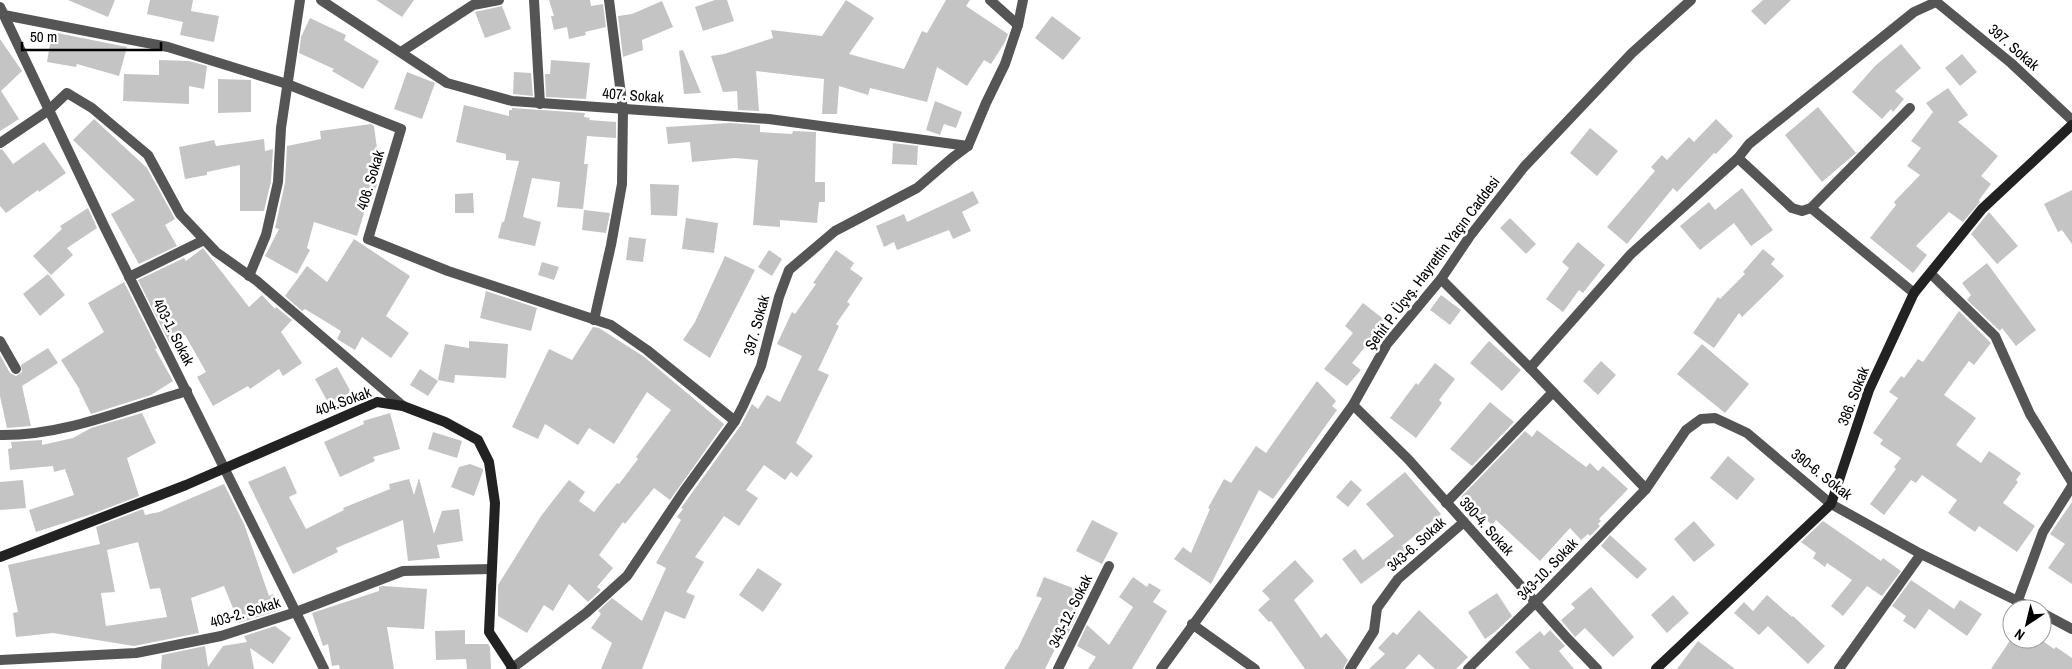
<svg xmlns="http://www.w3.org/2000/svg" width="2072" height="669" font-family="'Archivo Narrow',sans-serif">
	<rect width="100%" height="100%" fill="#fff"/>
	<g fill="#c4c4c4" fill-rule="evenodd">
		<polygon points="68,0 115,0 108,17"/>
		<polygon points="150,0 193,0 191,11 219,16 214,42 180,35 183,22 147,14"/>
		<polygon points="376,0 414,0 402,17"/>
		<polygon points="549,0 590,0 591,6 603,4 606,27 585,32 586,35 569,39 567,27 554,30 551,16 554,16"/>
		<polygon points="715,0 727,0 734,21 703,31 695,7"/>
		<polygon points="846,0 874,18 849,54 904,69 922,31 927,33 946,0 970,0 966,6 1008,34 1005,42 991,64 984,60 967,86 937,67 927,102 870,88 868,95 839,86 837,114 822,114 824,79 756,71 759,111 738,110 737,91 723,92 711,56 724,54 773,38 771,30 822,36"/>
		<polygon points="1763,0 1791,0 1765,25 1751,11"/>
		<polygon points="662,1 673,27 642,40 643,50 623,57 618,16 632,14"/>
		<polygon points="502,6 511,29 485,38 475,12"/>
		<polygon points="1052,16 1081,38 1063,60 1035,38"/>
		<polygon points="310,18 346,35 344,40 379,61 363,89 332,71 334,69 299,53 301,37"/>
		<polygon points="52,32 127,47 119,76 77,64 76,67 47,62"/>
		<polygon points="0,39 22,71 1,91 19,119 0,131"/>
		<polygon points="1901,44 1921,68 1895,91 1904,99 1893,112 1891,109 1882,119 1852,92 1875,66"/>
		<polygon points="683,50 701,93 684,94 679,51"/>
		<polygon points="1962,54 1977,72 1960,86 1945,68"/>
		<polygon points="159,60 189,61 207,66 204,89 189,86 189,104 123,101 124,74 159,75"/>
		<polygon points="551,60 590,63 586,99 546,97 545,74 550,74"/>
		<polygon points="407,72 435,83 422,119 394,109"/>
		<polygon points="514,72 531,73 533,96 513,94"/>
		<polygon points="218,79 251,80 251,112 218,113"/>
		<polygon points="1948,88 1968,115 1958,122 1998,156 1981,176 1991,184 1979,200 1980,202 1963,222 1949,212 1916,246 1927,255 1913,273 1870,238 1896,205 1894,202 1920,175 1907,166 1921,148 1911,141 1933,112 1926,103"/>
		<polygon points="935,101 962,112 956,128 944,124 940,135 926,130"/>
		<polygon points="464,105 509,116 509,110 512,110 512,108 585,113 584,117 590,118 589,120 616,122 616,138 587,136 584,164 588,164 583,209 557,207 560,182 532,178 523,217 541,222 535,246 498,238 502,222 504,222 519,161 506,160 506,154 456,142"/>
		<polygon points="1818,107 1856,153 1822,182 1785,135"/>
		<polygon points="94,119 147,168 175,219 165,225 177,246 139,264 111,214 135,200 73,140"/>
		<polygon points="1716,119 1733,136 1716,154 1714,153 1677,192 1673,188 1627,244 1607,227 1655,171 1651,167 1662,155 1667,160 1689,137 1694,142"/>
		<polygon points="730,123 760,125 760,132 792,134 793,131 816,132 815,182 825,182 825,202 819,202 817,223 780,220 780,227 753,225 758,160 735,158 692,162 690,142 668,144 666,127"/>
		<polygon points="371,124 374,126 379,164 377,184 372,200 368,200 357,236 314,222 307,248 310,250 297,274 265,256 279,229 275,228 285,183 287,146 321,139 320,131"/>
		<polygon points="1590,128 1618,151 1597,176 1570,153"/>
		<polygon points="264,139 265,151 273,149 271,181 264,211 240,211 240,165 207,172 207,175 185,179 179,147 214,140 216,146"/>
		<polygon points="44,142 66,173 39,192 38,190 6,213 0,206 0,150 2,149 13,164"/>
		<polygon points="893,143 918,146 917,165 892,164"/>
		<polygon points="650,184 679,185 677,216 651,215"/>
		<polygon points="1742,188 1773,230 1751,246 1734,223 1700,250 1680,226 1709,202 1715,210"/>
		<polygon points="2072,190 2072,244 2062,230 2058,232 2044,204"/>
		<polygon points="973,191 979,203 962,212 971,231 953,239 949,230 897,250 894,242 884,247 876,226 904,214 907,222"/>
		<polygon points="473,193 474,213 455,213 455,194"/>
		<polygon points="88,208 97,228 67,248 73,255 51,275 33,256 62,229 60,226"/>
		<polygon points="584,210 610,213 606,233 582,230"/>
		<polygon points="1989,212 2018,246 1997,264 1971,234"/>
		<polygon points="686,218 718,223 714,253 682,249"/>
		<polygon points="1510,218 1536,244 1526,254 1500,228"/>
		<polygon points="629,237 646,239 643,262 626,260"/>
		<polygon points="354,239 410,276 386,316 409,333 391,358 362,337 355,350 337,339 341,331 305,309 302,311 285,296 307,266 327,282"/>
		<polygon points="1578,242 1605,265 1583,293 1579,290 1563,312 1546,299 1569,268 1562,262"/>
		<polygon points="203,248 249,307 262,295 275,309 276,307 292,320 281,332 302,363 283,376 279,369 250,389 248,386 213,406 197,377 206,372 185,335 169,342 138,280 184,258 186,261"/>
		<polygon points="1763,249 1775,259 1771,264 1784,276 1742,317 1739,313 1714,348 1693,333 1718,297 1720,299 1745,274 1743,272"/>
		<polygon points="769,250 782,259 772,276 758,267"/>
		<polygon points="836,250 854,263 850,269 863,278 847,302 850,304 836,324 839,326 818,370 829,375 796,443 813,456 797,477 791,472 785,480 764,465 746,490 758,498 739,526 724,516 695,557 704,562 686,592 695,596 685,619 665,611 642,669 601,669 612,643 591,628 601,614 598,611 612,598 642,621 666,568 656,563 681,520 677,517 683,509 681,508 741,425 752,404 758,409 767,395 780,402 802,356 777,344 792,312 795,314 816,284 813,283"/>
		<polygon points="725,256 755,270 710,358 683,340 695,322"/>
		<polygon points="542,262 559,267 554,280 538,275"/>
		<polygon points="1987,263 2036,330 2016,346 2002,328 2000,331 1967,300 1971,295 1962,283"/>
		<polygon points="48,274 65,295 40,316 23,294"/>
		<polygon points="124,282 157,348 155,349 173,381 151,395 91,414 79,390 80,390 61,360 104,332 88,303"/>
		<polygon points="486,291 537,308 531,331 480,318"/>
		<polygon points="1441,295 1461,310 1450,325 1430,310"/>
		<polygon points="1363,303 1386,321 1352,363 1361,370 1347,386 1324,369 1353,333 1345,326"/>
		<polygon points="1959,311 1991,343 1974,365 1969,361 1944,395 1976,418 1956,445 1981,463 1989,451 2021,473 2016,480 2018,482 2003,503 2035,526 2017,552 1979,526 1975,532 1948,513 1957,500 1922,475 1916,483 1911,480 1884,515 1870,504 1896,469 1894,467 1901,458 1880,444 1883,440 1873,433 1898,398 1889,392 1901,376 1904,378 1918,359 1923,362"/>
		<polygon points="593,327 599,328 643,356 724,424 670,500 654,488 625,524 623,522 599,555 613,568 597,587 601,590 588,602 569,584 553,611 544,605 527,633 498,616 498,585 541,516 569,480 585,492 579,501 594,512 617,483 619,484 638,459 636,457 671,410 647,392 614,444 589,428 578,445 545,424 538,439 512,427 549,349 572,360"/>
		<polygon points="469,341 508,344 506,378 455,375 454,383 438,380 445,344 469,348"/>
		<polygon points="1489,341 1521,370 1502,391 1470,363"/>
		<polygon points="1702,344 1749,384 1725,413 1677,374"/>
		<polygon points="48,348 58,363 22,386 31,426 7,428 0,396 0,355 10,373 16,376 22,372 21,365"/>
		<polygon points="1601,361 1616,375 1598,395 1583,381"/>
		<polygon points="1435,363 1455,379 1439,400 1442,403 1416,438 1390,418 1416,383 1418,385"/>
		<polygon points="337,367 351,392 329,404 315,379"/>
		<polygon points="420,369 438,381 428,396 410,385"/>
		<polygon points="1317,381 1336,401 1332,406 1337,410 1273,499 1259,490 1211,584 1174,559 1183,547 1191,553 1210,509 1208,508 1224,479 1231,483 1256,446 1266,453"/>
		<polygon points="1490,402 1514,422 1472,466 1450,449"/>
		<polygon points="142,413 156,443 127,458 139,496 92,514 36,532 29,510 74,495 65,469 54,472 53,466 10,470 8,449 12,448 11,442 42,440 42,445 73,438 91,428"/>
		<polygon points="390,413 400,449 373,457 375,461 340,477 324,442 364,424 363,421"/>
		<polygon points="1537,430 1586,467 1590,463 1598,471 1603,466 1628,489 1599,519 1601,521 1598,524 1600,526 1590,536 1588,534 1581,540 1570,528 1540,561 1496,520 1492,525 1461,497 1525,431 1532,437"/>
		<polygon points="433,432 462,441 457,458 428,449"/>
		<polygon points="1728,456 1755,479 1737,500 1710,478"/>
		<polygon points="470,464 483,469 483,471 474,496 451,487 459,467"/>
		<polygon points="285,466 297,493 289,497 306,529 344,510 343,508 390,489 389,484 409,479 414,495 419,478 434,534 442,511 459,509 463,541 437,545 440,558 408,561 403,520 336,548 338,552 293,574 248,482"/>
		<polygon points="1405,472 1441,514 1402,546 1400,543 1409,555 1392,567 1389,563 1361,584 1342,559 1355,549 1363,560 1394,536 1366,504"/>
		<polygon points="23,480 26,508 0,510 0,482"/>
		<polygon points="1351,480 1362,490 1348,507 1336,497"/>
		<path d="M224,484L244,524L269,596L273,594L280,610L239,623L224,586L191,598L199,633L134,646L53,633L16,637L13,613L18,612L8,565L100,544L96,527L143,509L145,515L159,512ZM138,542L150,589L160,588L167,617L106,626L101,593L115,592L107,550Z"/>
		<polygon points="2072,502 2072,584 2048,568 2065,544 2050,534"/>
		<polygon points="1092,520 1118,533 1102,564 1076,551"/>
		<polygon points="1694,521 1715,545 1694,562 1674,539"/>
		<polygon points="1823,521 1881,561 1883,558 1901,571 1882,596 1867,586 1843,616 1831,606 1852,580 1827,563 1825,567 1813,558 1816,553 1801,542"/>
		<polygon points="1610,535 1647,569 1637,579 1601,546"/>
		<polygon points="1295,560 1314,581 1294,600 1321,638 1326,633 1348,660 1343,669 1305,669 1271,621 1269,622 1258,610 1270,599 1262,591"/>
		<polygon points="758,568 782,584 763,612 739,595"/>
		<polygon points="1044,577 1083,592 1075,614 1077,616 1065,639 1061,637 1045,669 1004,669 1016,649 1017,650 1042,598 1036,596"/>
		<polygon points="1133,577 1147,587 1149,583 1161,590 1153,602 1167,611 1132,669 1088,669 1096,657 1077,646 1087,625 1109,645 1133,607 1119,597"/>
		<polygon points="1911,580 1954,609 1960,600 1982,614 1967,636 1929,609 1915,629 1903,621 1906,616 1892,606"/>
		<polygon points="383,586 427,589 424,629 387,627 394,669 340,669 339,665 332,666 328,644 323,646 312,613 379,591 379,587"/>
		<polygon points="1591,587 1634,637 1613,657 1585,628 1575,637 1561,620 1575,608 1571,604"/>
		<polygon points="1497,593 1512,616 1495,632 1485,639 1468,612"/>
		<polygon points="1673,595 1689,613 1667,633 1651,615"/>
		<polygon points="1767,595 1792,617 1793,616 1825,646 1808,664 1768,626 1759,635 1734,613 1744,602 1753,611"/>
		<polygon points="1419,610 1468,657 1456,669 1435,669 1419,654 1405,669 1369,669 1385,654 1378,648 1393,632 1397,635"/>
		<polygon points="275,626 291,638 273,664 250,648 254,669 161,669 162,655 205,646 208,667 223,646 247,642 244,636"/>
		<polygon points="465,630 465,644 488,644 490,647 491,669 467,669 466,659 436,660 435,631"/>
		<polygon points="1550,630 1565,646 1559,651 1574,669 1530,669 1515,652 1540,631 1544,636"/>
		<polygon points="2011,639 2040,639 2054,649 2056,647 2072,658 2072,669 1991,669"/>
		<polygon points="1698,641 1735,669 1677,669"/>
	</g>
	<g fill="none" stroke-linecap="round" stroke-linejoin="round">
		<polyline stroke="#555" stroke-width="10" points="1192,624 1255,669"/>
		<g stroke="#555" stroke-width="10">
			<polyline points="321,0 447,83 512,101 769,119 968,146"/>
			<polyline points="534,0 540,104"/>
			<polyline points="990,0 1018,25"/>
			<polyline points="1934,0 2011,63 2072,120"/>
			<polyline points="0,7 105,228 324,669"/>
			<polyline points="4,15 168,47 287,84 401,129 368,239 448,271 611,325 647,350 735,421"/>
			<polyline points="401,52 473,5 499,0"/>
			<polyline points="0,143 49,110 67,93 92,108 148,155 180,214 216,252 257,281 403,406"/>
			<polyline points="1738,158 1792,208 1802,211 1811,208 1910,108"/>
			<polyline points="1811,208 1914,293"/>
			<polyline points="1931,274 1995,336 2030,414 2072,482"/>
			<polyline points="249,276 266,235 278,182 281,128 300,0"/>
			<polyline points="129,277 204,240"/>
			<polyline points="1441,279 1530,368 1646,489"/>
			<polyline points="594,320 611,245 622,184 623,110 609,0"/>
			<polyline points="0,341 16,369"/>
			<polyline points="1530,368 1631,254 1738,158 1749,144 1914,12 1936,2"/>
			<polyline points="1353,405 1408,459 1567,638 1597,669"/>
			<path d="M0,435C64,436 126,409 187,391"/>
			<polyline points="1446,503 1553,392"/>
			<polyline points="2018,600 2043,532 2072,486"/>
			<polyline points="2042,613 2072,629"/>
			<polyline points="0,660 136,653 221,636 296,612 403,571 491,569"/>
			<polyline points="511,669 586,613 627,576 684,491 735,421 743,406 761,366 779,297 789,270 835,231 917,188 952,158 968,146 986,103 1005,64 1018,25 1023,0"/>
			<polyline points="1058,669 1109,566"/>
			<polyline points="1161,669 1353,405 1387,344 1441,279 1470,236 1524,167 1632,53 1691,0"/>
			<polyline points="1350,669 1374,631 1377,608 1398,579 1464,522"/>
			<polyline points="1468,669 1536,602 1646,489 1686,430 1701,419 1715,418 1747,433 1831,504 1921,554 2034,609"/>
			<polyline points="1839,669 1921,554"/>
		</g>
		<g stroke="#222" stroke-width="10">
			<polyline points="0,557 186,485 377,402 403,406 445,422 478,440 489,462 495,503 489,632 512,667"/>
			<polyline points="1656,669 1831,504 1869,390 1914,293 1982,209 2072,125"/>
		</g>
	</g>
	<g text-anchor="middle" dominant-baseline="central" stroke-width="5" stroke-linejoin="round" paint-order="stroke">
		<g font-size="15" fill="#000" stroke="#fff">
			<text transform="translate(2014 47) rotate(41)">397. Sokak</text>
			<text transform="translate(633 95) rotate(4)">407. Sokak</text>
			<text transform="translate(370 180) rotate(-73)">406. Sokak</text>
			<text transform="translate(1432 263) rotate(-53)">Şehit P. Üçvş. Hayrettin Yaçın Caddesi</text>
			<text transform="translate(756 325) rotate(-75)">397. Sokak</text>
			<text transform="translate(174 332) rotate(63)">403-1. Sokak</text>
			<text transform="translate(1853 396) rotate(-69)">386. Sokak</text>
			<text transform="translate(343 401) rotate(-20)">404.Sokak</text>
			<text transform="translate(1822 474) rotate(38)">390-6. Sokak</text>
			<text transform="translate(1487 526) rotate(48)">390-4. Sokak</text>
			<text transform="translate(1416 544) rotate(-42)">343-6. Sokak</text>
			<text transform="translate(1547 569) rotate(-46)">343-10. Sokak</text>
			<text transform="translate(1070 611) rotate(-64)">343-12. Sokak</text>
			<text transform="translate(245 612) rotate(-17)">403-2. Sokak</text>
		</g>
	</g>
	<g transform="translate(2027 624) rotate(215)"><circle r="24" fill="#ffffff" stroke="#999999"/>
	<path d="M0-4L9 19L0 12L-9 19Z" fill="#000000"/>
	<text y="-8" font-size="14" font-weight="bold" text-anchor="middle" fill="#000000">N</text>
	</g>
	<path d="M22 42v8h139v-8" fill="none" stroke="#000000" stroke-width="2.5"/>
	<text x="30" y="42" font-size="15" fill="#000000" stroke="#ffffff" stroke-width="4" paint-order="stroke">50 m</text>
</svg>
